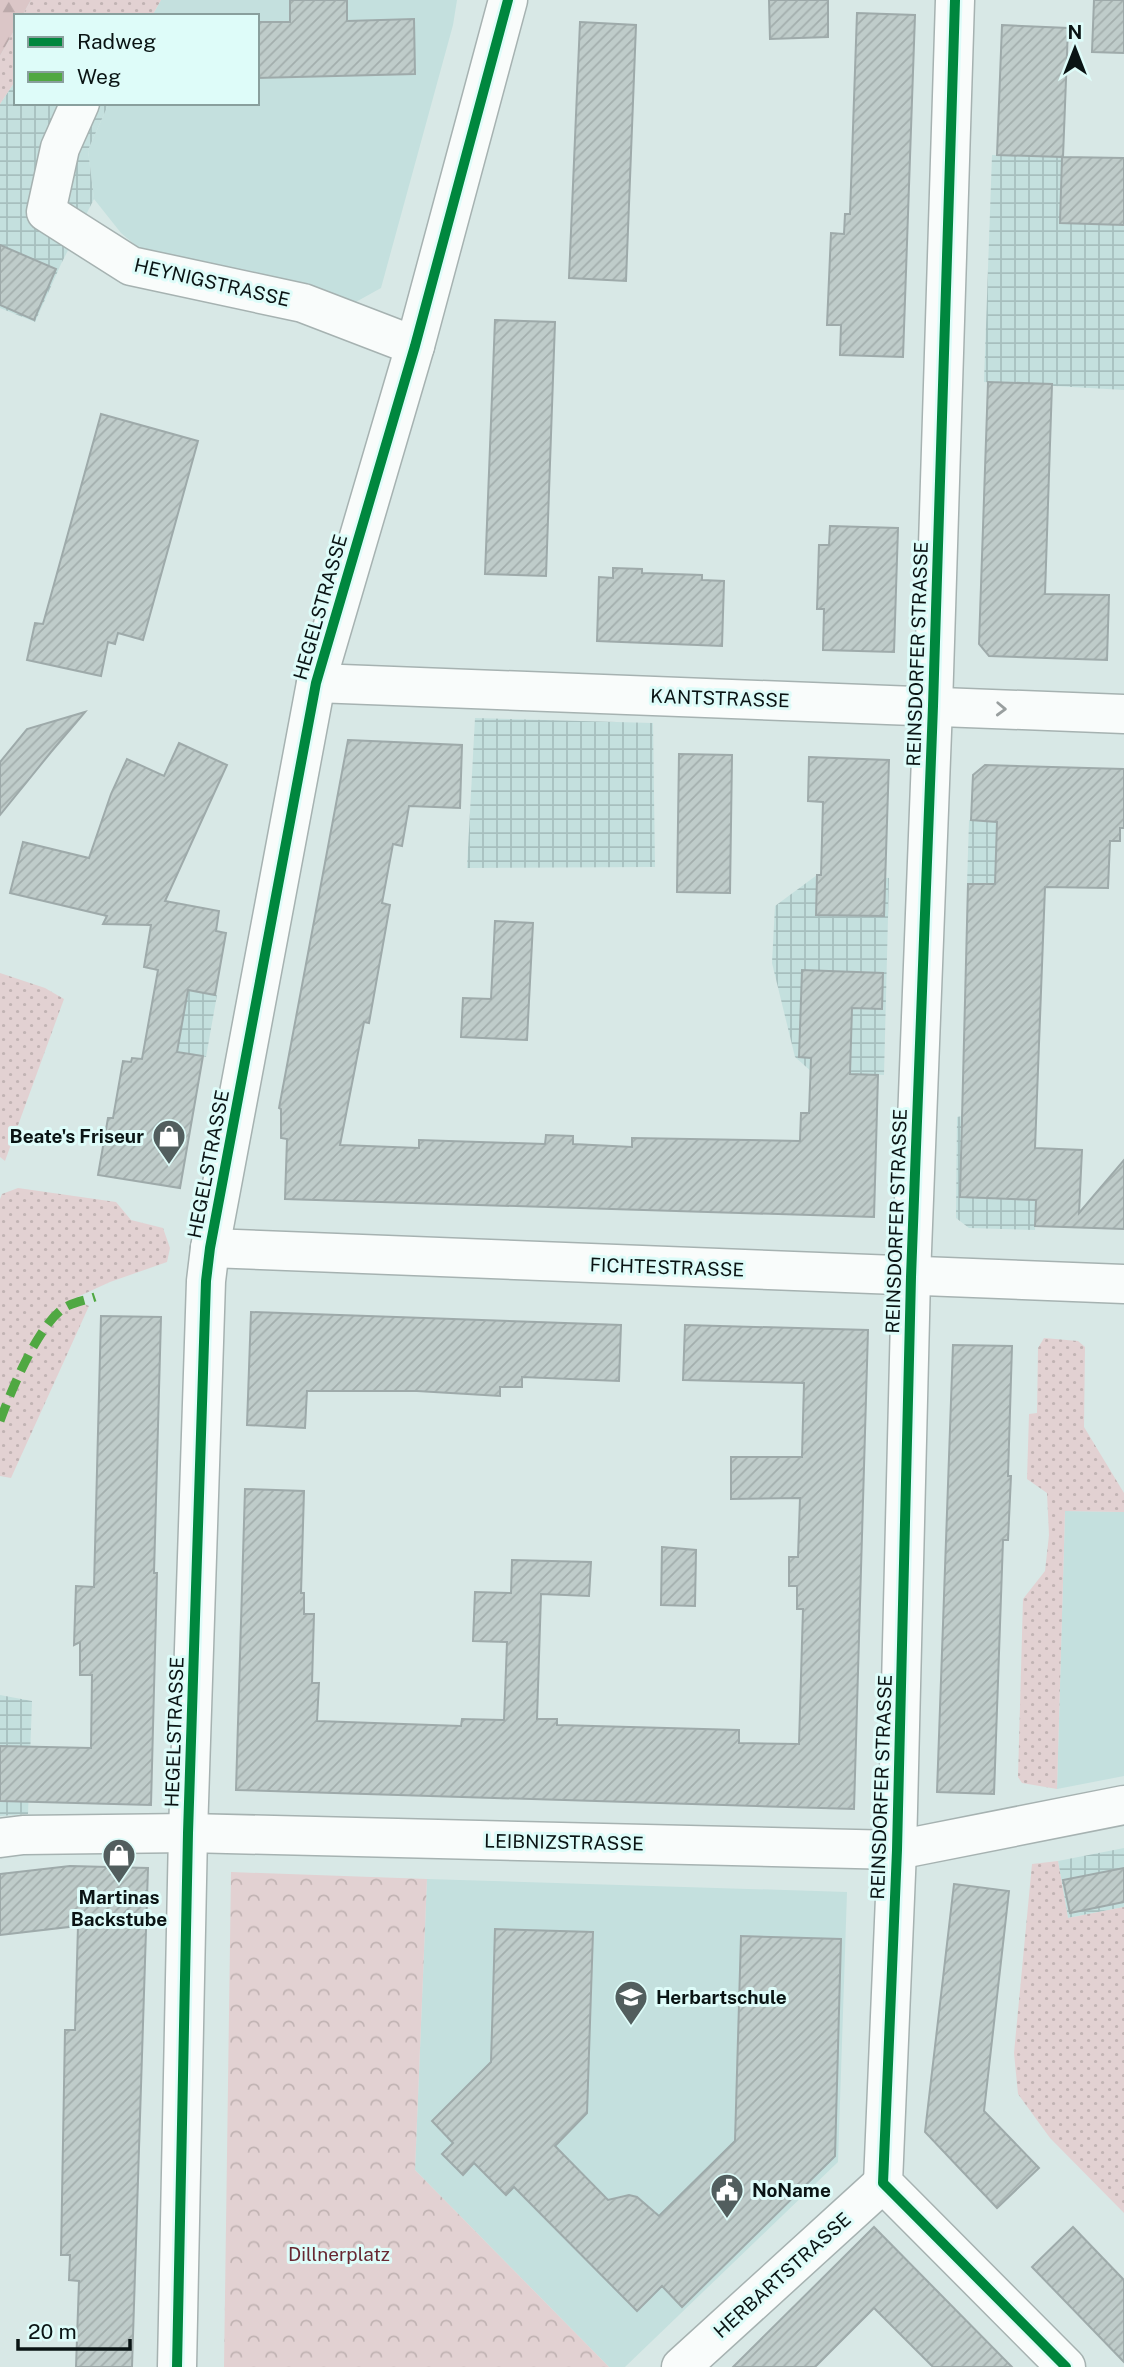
<svg xmlns="http://www.w3.org/2000/svg" width="1124" height="2367" font-family="'Public Sans',sans-serif">
	<defs>
		<pattern id="industrial-grid" width="8" height="8" patternUnits="userSpaceOnUse" patternTransform="scale(1.75)"><rect width="8" height="8" fill="#c4e0de"/><path d="M0 4h8M4 0v8" fill="none" stroke="#a7bfbe"/></pattern>
		<pattern id="grass-dots" width="8" height="8" patternUnits="userSpaceOnUse" patternTransform="scale(1.75)"><rect width="8" height="8" fill="#e2d1d2"/><path d="M2 2h.1M6 6h.1" fill="none" stroke="#c1b3b3" stroke-width="1.8" stroke-linecap="round"/></pattern>
		<pattern id="forest-firs" width="22" height="20" patternUnits="userSpaceOnUse" patternTransform="scale(1.75)"><rect width="22" height="20" fill="#dbc6c7"/><path d="M5 1l3.5 6h-7zM16 11l3.5 6h-7z" fill="#bba9aa"/></pattern>
		<pattern id="park-crowns" width="20" height="18" patternUnits="userSpaceOnUse" patternTransform="scale(1.75)"><rect width="20" height="18" fill="#e2d1d2"/><path d="M2 6a3 3 0 1 1 6 0M12 15a3 3 0 1 1 6 0" fill="none" stroke="#c1b3b3"/></pattern>
		<pattern id="building-hatch" width="6" height="6" patternUnits="userSpaceOnUse" patternTransform="scale(1.75)"><rect width="6" height="6" fill="#bfccca"/><path d="M-1 1l2-2M0 6l6-6M5 7l2-2" fill="none" stroke="#a3aead"/></pattern>
	</defs>
	<rect width="100%" height="100%" fill="#d8e8e6"/>
	<g fill="#c4e0de">
		<polygon points="161,0 457,0 453,25 381,288 354,303 155,262 121,233 94,199 88,150 109,103 257,103 257,16 152,16"/>
		<polygon points="1065,1511 1124,1512 1124,1776 1057,1789"/>
		<polygon points="427,1879 847,1892 838,2162 625,2367 609,2367 415,2170"/>
	</g>
	<g fill="url(#industrial-grid)">
		<polygon points="16,80 16,103 109,103 88,150 94,199 61,264 35,322 0,308 0,104"/>
		<polygon points="992,155 1124,158 1124,390 984,382"/>
		<polygon points="475,718 653,723 655,867 467,868"/>
		<polygon points="969,820 997,822 1032,886 967,884"/>
		<polygon points="817,875 889,878 884,1075 813,1073 795,1057 772,963 775,906"/>
		<polygon points="155,985 217,995 206,1057 144,1046"/>
		<polygon points="962,1116 997,1117 1038,1162 1035,1230 969,1228 956,1218 957,1117"/>
		<polygon points="0,1695 32,1701 28,1814 0,1816"/>
		<polygon points="1124,1848 1124,1907 1068,1918 1058,1861"/>
	</g>
	<g fill="url(#grass-dots)">
		<polygon points="31,0 161,0 152,16 22,16"/>
		<polygon points="16,27 16,80 0,104 0,56"/>
		<polygon points="0,973 45,988 64,999 5,1161 0,1157"/>
		<polygon points="18,1188 116,1202 131,1220 163,1228 170,1248 167,1262 110,1282 73,1299 89,1306 11,1478 0,1476 0,1199 2,1194"/>
		<polygon points="1044,1338 1078,1341 1085,1347 1084,1427 1124,1493 1124,1512 1065,1511 1057,1789 1022,1783 1018,1777 1023,1599 1045,1571 1049,1535 1047,1493 1027,1479 1029,1414 1037,1413 1038,1348"/>
		<polygon points="1058,1861 1068,1918 1124,1907 1124,2213 1050,2138 1018,2094 1014,2053 1032,1864"/>
	</g>
	<polygon fill="url(#forest-firs)" points="0,0 31,0 22,16 16,16 16,27 0,56"/>
	<polygon fill="url(#park-crowns)" points="231,1872 427,1879 415,2170 609,2367 224,2367"/>
	<g fill="url(#building-hatch)" stroke="#9eaaaa" stroke-width="2">
		<polygon points="290,0 347,0 347,21 414,19 415,74 257,78 257,22 290,22"/>
		<polygon points="769,0 828,0 828,37 770,39"/>
		<polygon points="1094,0 1124,0 1124,53 1092,52"/>
		<polygon points="857,13 915,15 903,357 840,355 841,325 827,325 831,233 844,234 845,214 850,214"/>
		<polygon points="580,22 636,25 626,281 569,278"/>
		<polygon points="1002,25 1068,28 1063,157 1124,158 1124,225 1060,223 1062,157 997,155"/>
		<polygon points="0,245 56,269 34,320 0,305"/>
		<polygon points="495,320 555,322 546,576 485,574"/>
		<polygon points="988,382 1052,384 1045,594 1109,595 1107,660 989,656 979,644"/>
		<polygon points="101,414 198,441 143,640 118,633 115,644 108,642 101,676 27,660 35,623 43,624"/>
		<polygon points="830,526 898,528 894,652 823,650 824,609 817,609 819,545 829,545"/>
		<polygon points="613,568 642,569 642,573 702,575 702,580 724,581 722,646 597,641 599,577 613,578"/>
		<polygon points="85,712 51,752 0,815 0,762 27,729"/>
		<polygon points="348,740 462,745 460,808 409,806 402,846 393,844 382,903 390,905 369,1023 364,1022 340,1145 419,1148 419,1140 545,1144 546,1135 573,1136 573,1144 632,1147 632,1138 800,1141 801,1113 809,1113 811,1058 799,1057 802,970 883,973 882,1009 852,1008 850,1074 878,1075 874,1217 285,1199 287,1139 281,1138 281,1109 279,1108"/>
		<polygon points="179,743 227,765 165,901 219,911 216,931 226,933 215,995 188,990 177,1052 203,1056 180,1188 98,1175 108,1118 113,1118 123,1061 131,1062 132,1058 142,1059 158,970 144,967 151,925 103,924 107,916 10,893 23,842 89,858 111,794 127,759 164,776"/>
		<polygon points="679,754 732,755 730,893 677,892"/>
		<polygon points="809,757 889,760 884,916 816,915 817,875 821,875 823,802 808,801"/>
		<polygon points="985,765 1124,769 1124,828 1120,828 1120,841 1110,841 1108,888 1045,887 1035,1148 1082,1150 1079,1213 1124,1160 1124,1229 1035,1226 1036,1200 960,1197 968,884 995,884 997,822 971,820 973,775"/>
		<polygon points="495,921 533,923 527,1040 461,1037 463,998 491,999"/>
		<polygon points="251,1312 621,1325 619,1381 522,1377 522,1387 500,1387 500,1396 417,1391 307,1391 305,1428 247,1425"/>
		<polygon points="101,1316 161,1317 154,1573 157,1573 151,1805 0,1801 0,1746 91,1748 92,1675 80,1675 80,1642 74,1645 76,1586 94,1587"/>
		<polygon points="685,1325 868,1330 854,1809 236,1790 245,1489 304,1491 301,1593 304,1593 304,1614 314,1614 312,1683 319,1683 317,1721 461,1726 462,1719 504,1720 507,1642 473,1641 475,1592 511,1593 512,1560 591,1562 589,1596 541,1594 537,1719 557,1719 557,1725 739,1730 739,1743 799,1744 803,1609 797,1609 797,1586 789,1586 789,1557 798,1557 800,1498 731,1499 731,1457 802,1457 804,1383 683,1380"/>
		<polygon points="953,1345 1012,1346 1008,1476 1011,1476 1008,1540 1003,1540 994,1794 937,1792"/>
		<polygon points="662,1547 696,1550 695,1606 661,1605"/>
		<polygon points="70,1866 148,1868 132,2367 76,2367 79,2281 69,2280 70,2255 61,2255 65,2030 75,2030 78,1926 0,1935 0,1874"/>
		<polygon points="1124,1868 1124,1902 1070,1913 1063,1880"/>
		<polygon points="954,1884 1009,1891 984,2111 1039,2168 997,2208 925,2132"/>
		<polygon points="495,1929 593,1932 587,2113 555,2146 608,2200 629,2195 637,2197 659,2216 735,2141 741,1936 841,1939 835,2156 682,2307 662,2286 637,2311 514,2187 506,2195 474,2163 463,2175 442,2154 453,2143 432,2121 491,2062"/>
		<polygon points="874,2227 1012,2367 933,2367 874,2308 815,2367 733,2367"/>
		<polygon points="1073,2227 1124,2280 1124,2362 1032,2267"/>
	</g>
	<g fill="none" stroke-linecap="round" stroke-linejoin="round">
		<defs>
			<g id="street">
				<polyline points="955,0 933,706 911,1277 897,1850 883,2183 1066,2367"/>
				<polyline points="80,103 60,148 46,212 131,266 303,303 415,346"/>
				<polyline points="316,683 1124,714"/>
				<polyline points="210,1248 1124,1284"/>
				<polyline points="0,1838 23,1835 188,1833 897,1850 1124,1805"/>
				<polyline points="177,2367 188,1833 206,1281 210,1248 316,683 415,346 508,0"/>
				<polyline points="681,2367 883,2183"/>
			</g>
		</defs>
		<use href="#street" stroke="#a6b2b1" stroke-width="41"/>
		<use href="#street" stroke="#f9fcfb" stroke-width="38"/>
		<path stroke="#50a842" stroke-width="9" stroke-dasharray="18 9" stroke-linecap="butt" d="M0,1421C11,1391 38,1325 64,1308C73,1302 86,1300 95,1297"/>
		<defs>
			<g id="cycleway">
				<polyline points="955,0 933,706 911,1277 897,1850 883,2183 1066,2367"/>
				<polyline points="177,2367 188,1833 206,1281 210,1248 316,683 415,346 508,0"/>
			</g>
		</defs>
		<use href="#cycleway" stroke="#defcf9" stroke-width="15"/>
		<use href="#cycleway" stroke="#00873e" stroke-width="10"/>
	</g>
	<defs><path id="oneway-chevron" d="M-2-3.5L2.5 0L-2 3.5" fill="none" stroke-width="1.6" stroke-linecap="round" stroke-linejoin="round" transform="scale(1.75)"/></defs>
	<use stroke="#999f9f" href="#oneway-chevron" transform="translate(1001 709) rotate(2)"/>
	<defs>
		<symbol id="shop-pin" viewBox="-11 -11 22 30"><path d="M0 17L-7.5 6A9.5 9.5 0 1 1 7.5 6Z" fill="#525e5e" stroke="#defcf9"/><path d="M-5-2.5h2.3a2.7 3.5 0 0 1 5.4 0H5L5.5 6h-11ZM-1.5-2.5h3a1.5 2.3 0 0 0-3 0Z" fill="#fff"/></symbol>
		<symbol id="school-pin" viewBox="-11 -11 22 30"><path d="M0 17L-7.5 6A9.5 9.5 0 1 1 7.5 6Z" fill="#525e5e" stroke="#defcf9"/><path d="M0-5L7-2L0 1L-7-2ZM-4 1L0 2.5L4 1V4Q0 6-4 4Z" fill="#fff"/></symbol>
		<symbol id="civic-pin" viewBox="-11 -11 22 30"><path d="M0 17L-7.5 6A9.5 9.5 0 1 1 7.5 6Z" fill="#525e5e" stroke="#defcf9"/><path d="M-.6-6.5H3V-4.5H.6V-3L4-1V1h2V6H-6V1h2V-1L-.6-3ZM-1.2 2.5V6h2.4V2.5Z" fill="#fff"/></symbol>
	</defs>
	<g fill-rule="evenodd">
		<use href="#shop-pin" x="150" y="1117" width="38" height="52"/>
		<use href="#shop-pin" x="100" y="1836" width="38" height="52"/>
		<use href="#school-pin" x="612" y="1978" width="38" height="52"/>
		<use href="#civic-pin" x="708" y="2171" width="38" height="52"/>
	</g>
	<g text-anchor="middle" dominant-baseline="central" stroke-width="6" stroke-linejoin="round" paint-order="stroke">
		<g font-size="19" fill="#0a1414" stroke="#defcf9">
			<text transform="translate(212 282) rotate(13)">HEYNIGSTRASSE</text>
			<text transform="translate(320 607) rotate(-74)">HEGELSTRASSE</text>
			<text transform="translate(917 654) rotate(-88)">REINSDORFER STRASSE</text>
			<text transform="translate(720 698) rotate(2)">KANTSTRASSE</text>
			<text transform="translate(208 1164) rotate(-79)">HEGELSTRASSE</text>
			<text transform="translate(896 1221) rotate(-88)">REINSDORFER STRASSE</text>
			<text transform="translate(667 1267) rotate(2)">FICHTESTRASSE</text>
			<text transform="translate(174 1732) rotate(-88)">HEGELSTRASSE</text>
			<text transform="translate(881 1787) rotate(-88)">REINSDORFER STRASSE</text>
			<text transform="translate(564 1842) rotate(1)">LEIBNIZSTRASSE</text>
			<text transform="translate(782 2275) rotate(-42)">HERBARTSTRASSE</text>
		</g>
		<g font-size="19" font-weight="bold" fill="#0a1414" stroke="#defcf9" text-anchor="start">
			<text x="144" y="1136" text-anchor="end">Beate's Friseur</text>
			<text x="119" y="1897" text-anchor="middle">Martinas<tspan x="119" dy="22">Backstube</tspan></text>
			<text x="656" y="1997">Herbartschule</text>
			<text x="752" y="2190">NoName</text>
		</g>
		<g font-size="19" fill="#682731" stroke="#defcf9">
			<text x="339" y="2254">Dillnerplatz</text>
		</g>
	</g>
	<rect x="14" y="14" width="245" height="91" fill="#defcf9" stroke="#899f9d" stroke-width="2"/>
	<rect x="28" y="37" width="35" height="10" fill="#00873e" stroke="#899f9d" stroke-width="2"/>
	<text x="77" y="49" font-size="21" fill="#0a1414">Radweg</text>
	<rect x="28" y="72" width="35" height="10" fill="#50a842" stroke="#899f9d" stroke-width="2"/>
	<text x="77" y="84" font-size="21" fill="#0a1414">Weg</text>
	<g transform="translate(1075 49)" stroke="#defcf9" stroke-width="5" paint-order="stroke">
	<path d="M0-5L12 26L0 18L-12 26Z" fill="#0a1414"/>
	<text y="-10" font-size="19" font-weight="bold" text-anchor="middle" fill="#0a1414">N</text>
	</g>
	<path d="M18 2339v10h112v-10" fill="none" stroke="#0a1414" stroke-width="3.5"/>
	<text x="28" y="2339" font-size="21" fill="#0a1414" stroke="#defcf9" stroke-width="5" paint-order="stroke">20 m</text>
</svg>
